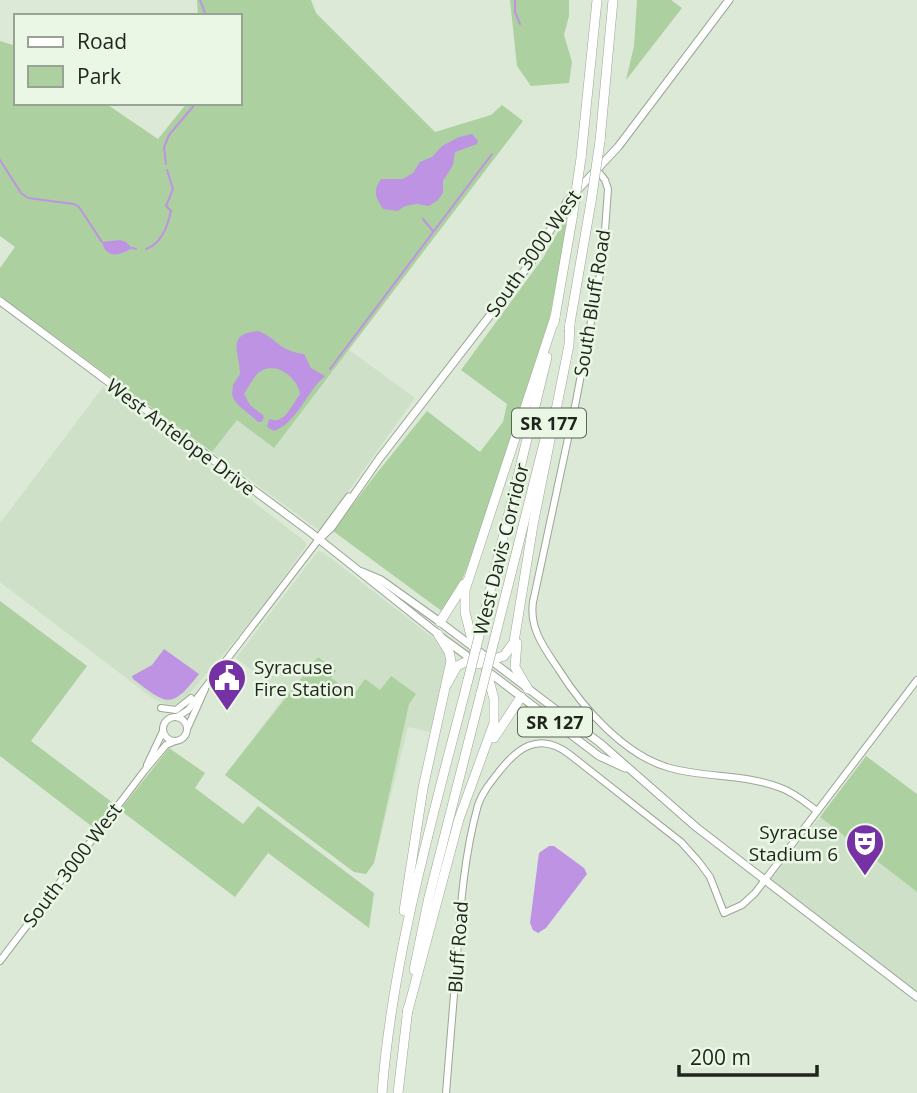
<svg xmlns="http://www.w3.org/2000/svg" width="917" height="1093" font-family="'Open Sans',sans-serif">
	<rect width="100%" height="100%" fill="#dce9d7"/>
	<g fill="#cee1c8">
		<polygon points="348,349 415,398 320,531 212,452 237,419 274,447"/>
		<polygon points="103,387 306,542 306,546 255,617 185,699 175,705 165,704 151,697 0,582 0,523"/>
		<polygon points="318,551 323,552 441,644 445,649 448,663 430,732 408,727 374,863 366,874 354,872 225,775 285,696 236,658"/>
		<polygon points="820,817 917,892 917,993 769,882"/>
	</g>
	<g fill="#acd0a0">
		<polygon points="197,0 311,0 316,13 435,132 491,115 502,105 523,121 274,448 237,420 212,452 0,296 0,268 15,247 0,236 0,41 16,46 16,103 105,103 158,139 187,103 240,103 240,16 198,16"/>
		<polygon points="510,0 569,0 569,16 564,35 572,62 569,83 531,86 517,66"/>
		<polygon points="637,0 671,0 682,8 626,80 634,46"/>
		<polygon points="569,213 547,332 474,553 458,588 443,612 333,531 376,474 427,411 480,452 503,422 507,404 461,370 543,258"/>
		<polygon points="0,601 87,666 31,741 113,803 94,828 0,756"/>
		<polygon points="318,657 336,671 331,678 354,694 365,679 380,690 391,676 416,694 409,704 374,863 366,874 354,872 225,775"/>
		<polygon points="169,748 205,773 195,788 243,824 258,806 374,893 369,928 268,853 235,897 120,810"/>
		<polygon points="866,756 917,794 917,892 820,817"/>
	</g>
	<g fill="#be93e3">
		<path d="M472,134L478,141L477,144L455,152L453,165L443,181V193L438,200L429,206L417,204L405,206L398,211L383,209C376,197 372,192 381,179H403L413,173L420,162L432,157L442,146L459,137Z"/>
		<path d="M120,240L126,242L132,248C120,256 106,259 102,242Z"/>
		<path d="M258,331C279,339 276,350 304,354L311,368L325,376C306,392 298,422 274,431L267,427L269,419C285,425 291,406 300,394C298,378 276,361 261,371C254,375 248,388 244,394L250,405L264,416L262,422H258C249,412 237,408 232,395L233,385L240,374C240,353 225,334 258,331Z"/>
		<path d="M164,649L199,674C171,710 167,705 133,679L132,676L152,665Z"/>
		<polygon points="549,846 554,846 584,868 587,874 546,928 538,933 533,930 530,923 539,853"/>
	</g>
	<g fill="none" stroke-linecap="round" stroke-linejoin="round">
		<g stroke="#be93e3" stroke-width="2">
			<polyline points="200,0 206,16"/>
			<polyline points="515,0 515,12 520,24"/>
			<polyline points="0,160 21,193 28,198 74,204 79,207 102,242"/>
			<polyline points="166,164 164,147 169,135 196,103"/>
			<polyline points="423,219 433,231"/>
			<polyline points="132,248 136,249"/>
			<path d="M146,249C161,244 168,225 171,211L166,206L173,189L167,170"/>
			<polyline points="330,369 492,154"/>
		</g>
		<defs>
			<g id="tertiary">
				<path d="M597,170L605,180L608,189L603,258L576,401L533,602C529,629 545,649 559,670C583,708 625,756 670,768C706,778 746,774 781,788C795,793 806,803 817,811"/>
				<polyline points="161,708 176,710 191,698"/>
				<circle cx="175" cy="729" r="12"/>
				<polyline points="177,717 188,710 319,539"/>
				<polyline points="188,727 205,689"/>
				<polyline points="147,765 163,731"/>
				<polyline points="0,961 145,770 166,745 175,741"/>
				<path d="M446,1093C449,1052 453,1011 456,970C460,914 463,859 478,805C482,793 490,783 498,773C517,748 539,731 569,754L681,842L699,862L710,877L724,913L742,905L755,893L917,680"/>
			</g>
			<g id="secondary">
				<polyline points="0,301 310,532 438,634"/>
				<polyline points="321,535 349,497"/>
				<polyline points="319,539 331,528 379,459 532,261 568,200 618,147 729,0"/>
				<polyline points="362,572 381,580 440,622"/>
			</g>
			<g id="primary">
				<polyline points="440,622 600,743 696,827 917,997"/>
				<polyline points="441,637 474,661"/>
				<polyline points="486,670 599,756 625,768"/>
			</g>
			<g id="motorway">
				<polyline points="600,141 613,0"/>
				<polyline points="581,158 597,0"/>
				<polyline points="555,317 465,590 465,612 478,664 504,656 514,642 533,525 569,345 570,324"/>
				<polyline points="554,323 572,219"/>
				<polyline points="569,329 591,202"/>
				<polyline points="440,622 464,584"/>
				<polyline points="481,628 547,357"/>
				<polyline points="494,641 545,439"/>
				<polyline points="517,643 515,667 528,689"/>
				<polyline points="447,684 457,666 478,656"/>
				<polyline points="494,738 521,697"/>
				<polyline points="404,911 423,788 451,661 449,652 438,634"/>
				<polyline points="414,970 429,897 481,693"/>
				<polyline points="407,1014 459,819 494,723 494,699 486,669"/>
				<path d="M382,1093C393,952 433,817 468,680"/>
				<polyline points="398,1093 408,1008"/>
			</g>
		</defs>
		<use href="#tertiary" stroke="#99a695" stroke-width="8"/>
		<use href="#secondary" stroke="#99a695" stroke-width="9"/>
		<use href="#primary" stroke="#99a695" stroke-width="9"/>
		<use href="#motorway" stroke="#99a695" stroke-width="10"/>
		<use href="#tertiary" stroke="#fff" stroke-width="6"/>
		<use href="#secondary" stroke="#fff" stroke-width="7"/>
		<use href="#primary" stroke="#fff" stroke-width="7"/>
		<use href="#motorway" stroke="#fff" stroke-width="9"/>
		<defs>
			<g id="motorway-bridge">
				<polyline points="591,202 600,141"/>
				<polyline points="572,219 581,158"/>
				<polyline points="468,680 481,628"/>
				<polyline points="481,693 494,641"/>
			</g>
		</defs>
		<use href="#motorway-bridge" stroke="#99a695" stroke-width="10" stroke-linecap="butt"/>
		<use href="#motorway-bridge" stroke="#fff" stroke-width="9"/>
	</g>
	<defs>
		<symbol id="civic-pin" viewBox="-11 -11 22 30"><path d="M0 17L-7.5 6A9.5 9.5 0 1 1 7.5 6Z" fill="#7631a5" stroke="#e9f7e4"/><path d="M-.6-6.5H3V-4.5H.6V-3L4-1V1h2V6H-6V1h2V-1L-.6-3ZM-1.2 2.5V6h2.4V2.5Z" fill="#fff"/></symbol>
		<symbol id="theatre-pin" viewBox="-11 -11 22 30"><path d="M0 17L-7.5 6A9.5 9.5 0 1 1 7.5 6Z" fill="#7631a5" stroke="#e9f7e4"/><path d="M-5-5.5Q0-4 5-5.5V0Q5 5 0 6Q-5 5-5 0ZM-3.3-2.5H-1v1.5H-3.3ZM1-2.5H3.3v1.5H1ZM-2.8 1Q0 5.5 2.8 1Z" fill="#fff"/></symbol>
	</defs>
	<g fill-rule="evenodd">
		<use href="#civic-pin" x="205" y="656" width="44" height="60"/>
		<use href="#theatre-pin" x="843" y="821" width="44" height="60"/>
	</g>
	<g text-anchor="middle" dominant-baseline="central" stroke-width="5" stroke-linejoin="round" paint-order="stroke">
		<g fill="#e9f7e4" stroke="#5c6359" stroke-width="2">
			<rect x="512" y="408.5" width="74" height="29" rx="5"/>
			<rect x="518" y="707.5" width="74" height="29" rx="5"/>
		</g>
		<g font-size="18" font-weight="bold" fill="#1f241d">
			<text x="549" y="423">SR 177</text>
			<text x="555" y="722">SR 127</text>
		</g>
		<g font-size="19" fill="#1f241d" stroke="#e9f7e4">
			<text transform="translate(533 253) rotate(-55)">South 3000 West</text>
			<text transform="translate(592 303) rotate(-81)">South Bluff Road</text>
			<text transform="translate(181 437) rotate(37)">West Antelope Drive</text>
			<text transform="translate(501 549) rotate(-76)">West Davis Corridor</text>
			<text transform="translate(72 865) rotate(-53)">South 3000 West</text>
			<text transform="translate(458 947) rotate(-86)">Bluff Road</text>
		</g>
		<g font-size="19" fill="#1f241d" stroke="#e9f7e4" text-anchor="start">
			<text x="254" y="667">Syracuse<tspan x="254" dy="22">Fire Station</tspan></text>
			<text x="838" y="832" text-anchor="end">Syracuse<tspan x="838" dy="22">Stadium 6</tspan></text>
		</g>
	</g>
	<rect x="14" y="14" width="228" height="91" fill="#e9f7e4" stroke="#98a394" stroke-width="2"/>
	<rect x="28" y="37" width="35" height="10" fill="#ffffff" stroke="#98a394" stroke-width="2"/>
	<text x="77" y="49" font-size="21" fill="#1f241d">Road</text>
	<rect x="28" y="66" width="35" height="21" fill="#acd0a0" stroke="#98a394" stroke-width="2"/>
	<text x="77" y="84" font-size="21" fill="#1f241d">Park</text>
	<path d="M679 1065v10h138v-10" fill="none" stroke="#1f241d" stroke-width="3.5"/>
	<text x="690" y="1065" font-size="21" fill="#1f241d" stroke="#e9f7e4" stroke-width="5" paint-order="stroke">200 m</text>
</svg>
